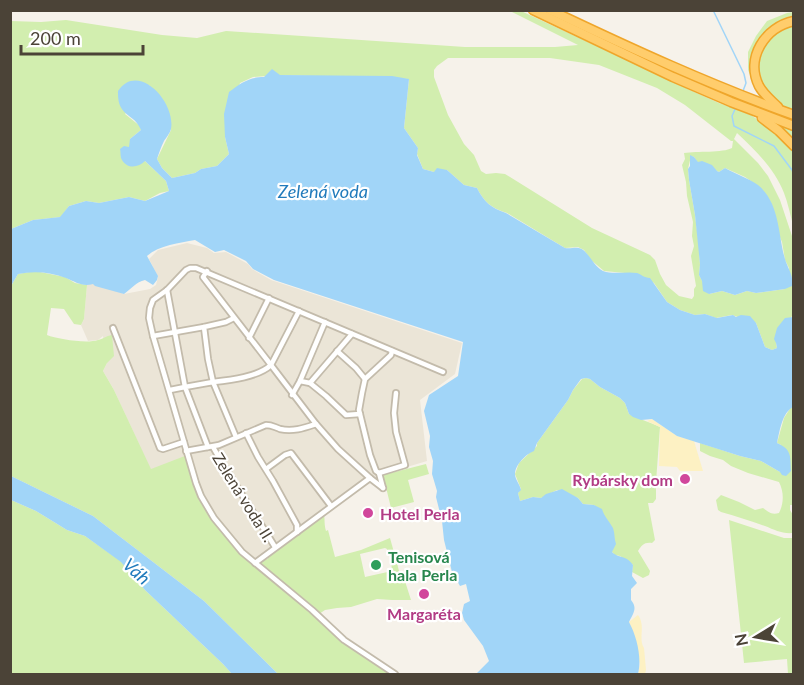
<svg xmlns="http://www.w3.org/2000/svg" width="804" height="685" font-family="Lato,sans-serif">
	<rect width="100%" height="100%" fill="#f6f2ea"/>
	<polygon fill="#ebe5d7" points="187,243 207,248 214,253 226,252 248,264 252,269 271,280 462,343 455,374 420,400 427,461 367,479 255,561 230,535 209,509 196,476 151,470 114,390 103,371 107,363 103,336 98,340 88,341 81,325 84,319 87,285 94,283 124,294 150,289 156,285 158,277 149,259 158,250"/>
	<g fill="#d2eeaf" fill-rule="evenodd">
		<path d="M510,11H521L642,67L690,90L719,103L751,115L761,122L764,121L760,99L748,70V52L756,36L767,21L787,13L793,12V225C790,214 788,203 784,193C775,169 755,150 737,133L734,139L758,163L768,176L780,200L793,239V317L792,316L776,343L777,348L772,350L765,347L756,323L732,315L716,318L705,314L695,315L680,310L667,302L654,283L643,277L625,273L604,271L591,260L584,250L578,247L565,248L507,213C491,208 484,202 477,188L464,185L447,170L434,172L423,169L417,154L418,148L404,128L409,79L279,75L253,77L240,83L225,137L229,154L217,166L201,169L195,173L172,178L162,168L157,159L171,130L149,85L125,114L140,126L141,130L130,139L145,161L166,181L169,191L160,193L145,201L129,197L99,203L86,201L69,206L61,217L33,220L11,229V21L41,22L66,20L162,35L197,38L226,31L465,47H555L578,45ZM448,58H550L599,65L657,88L685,105L731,141H733L732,148C723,153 697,151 684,153L685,159L682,165L686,182L687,196L693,222L692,236L694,246L691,256L696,286L694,289V296L692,299L679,296L666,285L660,274L655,260L650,255L592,228L505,174L496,173L486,174L481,171L474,155L464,144L448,115L434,77V70L437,66ZM691,156L694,157L698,163L717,171L719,172L725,168L745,177L758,186L782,242L785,260L789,268L785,289L756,293L747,291L735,295L722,291L709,294L699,275L700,265L699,246L695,215L689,180L688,169Z"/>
		<path d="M35,271L65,277L75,283L87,285L84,319L81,325L74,324L64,309L51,308L47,335C57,339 87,344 98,340C103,339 106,336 112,335L114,356L107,363L103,371L114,390L151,469L190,454C195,472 200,491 209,507C218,526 240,546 255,561L247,560L318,618L392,674H278L204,601L93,516L11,476V286L18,274Z"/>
		<path d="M586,378L590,379L600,387L620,398L625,403L629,414C639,419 649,422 660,427L656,482V499L653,503H648L655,540L652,543C644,542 642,545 638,551L650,571L649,575L643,578L632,572L633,565L620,556L615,555L612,552C615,528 611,522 594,505L583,504L578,498L557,490L541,498L533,497L520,501L518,493L521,489L515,474L519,463L537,446V443L568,400L573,390L582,379Z"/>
		<path d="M791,407H793L794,505H790V510L793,515V533C782,534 775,530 765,526C751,521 735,516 721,512L718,510L716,500L721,495L739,502L755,510L763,508C769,512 771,515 779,513C784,503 784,492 779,482L748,473L731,466L723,460L710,456L700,451V443L740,456L761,461L780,472L781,445L777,443L784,418Z"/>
		<polygon points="426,464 429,474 408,480 414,502 391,508 383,475"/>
		<polygon points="11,500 36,511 67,530 85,536 122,562 145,590 223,664 232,674 11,674"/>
		<path d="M324,514C325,520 324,524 326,531L328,530L335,557L361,550L390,538L395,556L391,557L387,549L385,548L360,554L365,577L392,571L391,560L396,559L400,575H403L411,600H392L377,599L351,607L337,608L325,610L319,614L267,571L261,564L262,560L268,559V554Z"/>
		<polygon points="729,520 784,538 793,538 793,674 788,674 787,659 744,663"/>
	</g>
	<g fill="#fdf1c3">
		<polygon points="652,419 677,436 694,441 703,471 680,471 677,467 659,466 660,427 647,421"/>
		<path d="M638,615C646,626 638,638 644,648L646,670L645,674H638L640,664L629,622Z"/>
	</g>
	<g fill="#a1d5f8">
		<path d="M272,69L280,75L392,76L409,79L404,128L418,148L417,155L423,169L434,172L437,168L447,170L464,185L477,188C484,202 491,208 506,213L565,248C570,249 575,247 579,248C588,250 593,266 603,271C614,275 626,271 637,273C641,274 644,278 650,278L667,302L680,310L695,315L705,314L717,318L733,315L736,317L741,315L750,316L756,323L765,347L772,350L777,348L776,343L774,339L777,328L785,318L793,317V407C782,413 780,430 777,443C792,450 790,455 791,471L786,476L782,475L780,472L761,461L740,456L677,436L652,419L641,420L633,417L629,414L625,403L620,398L600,387L590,379L586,378L581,379L573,390L568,400L537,443L534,451C526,454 515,465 515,474C515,479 520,485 521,490L518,493L520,501L533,497L541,498L546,494L562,489L578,498L583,504L594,505L602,509C604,516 609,521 613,528C615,533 614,539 616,544L612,552C619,559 625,554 633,565L632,576L637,583L631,589V600C638,608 633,614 629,622C637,637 642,658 638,674H476L489,661L483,646L464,620L462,613L464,604L470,601L466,584L460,586L452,572L444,540L442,521L436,497L437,491L432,474L433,461L429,447L430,436L424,411L429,395L458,376L463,342L274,280L253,269L246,261L224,250L215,252L195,240C180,243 159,245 147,256L158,276L157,280L153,285L145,280C136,282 131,289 124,294L95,286L93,284C82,287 76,282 66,278C50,272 34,271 18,274L11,286V229L33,220L60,217L69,206L86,201L99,203L129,197L145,201L169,191L166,181L145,161C139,167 128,170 122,160C120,157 121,153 120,149L124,146L129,147L130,139L141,130C134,112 117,118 118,91C138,61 176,102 171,129C170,133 166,138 164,141C161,147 159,153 157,159L162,168L172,178L195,173L201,169L217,166L229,154L225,137L224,114L229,92C241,83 249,77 264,77Z"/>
		<path d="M690,155L694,157L698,162L702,161L712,165L717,171L719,172L725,168C736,174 748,178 758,185C780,203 778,235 785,259C788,269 794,276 792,286L785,289L756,293L747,291L735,295L722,291L709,294L703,291L702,281L699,275L700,264L695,215L689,180L688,169L690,166Z"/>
		<polygon points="11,476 93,516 204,601 278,674 232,674 223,664 145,590 121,562 85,536 67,530 36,511 11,500"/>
	</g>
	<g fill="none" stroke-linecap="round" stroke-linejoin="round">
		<g stroke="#a1d5f8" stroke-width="1.5">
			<polyline points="713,10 744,74 746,83 743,91"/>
			<polyline points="736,107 732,116 734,126 774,146 792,170 794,175"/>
		</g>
		<defs>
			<g id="street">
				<path d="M207,271L203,277L271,365C258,377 231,380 213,382L208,359L204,327L226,322L234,318"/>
				<polyline points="167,290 185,387 170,390"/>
				<polyline points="299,311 271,365 316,424 338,449 370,478"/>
				<polyline points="113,328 160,448 163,449 184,442"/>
				<polyline points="153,336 204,327"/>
				<polyline points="249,338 269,298"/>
				<polyline points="337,351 356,368 365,379"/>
				<polyline points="300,381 310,383 352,334"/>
				<polyline points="310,383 326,396 346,415 360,414"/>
				<polyline points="292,395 300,381 325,322"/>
				<polyline points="246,433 258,457 273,481 297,525 297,532"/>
				<polyline points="208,447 185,387 213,382 236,437"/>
				<path d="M213,447C232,481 255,514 275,547"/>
				<path d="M186,451L219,445L266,425C272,425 274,427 280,429C293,432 304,428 316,424"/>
				<polyline points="266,469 285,455 291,453 331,506"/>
				<polyline points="379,473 405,465 396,432 394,413 396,393"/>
				<polyline points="383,488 379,473 376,471 370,455 359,410 362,393 365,379 391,355 392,351"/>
				<polyline points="255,563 370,478 383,488"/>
				<polyline points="395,674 344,640 312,610 242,552 214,518 201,496 196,483 153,336 149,318 150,308 153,300 167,290 186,270 190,268 196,268 443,372"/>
			</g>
			<g id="highway">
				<polyline points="533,10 673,77 731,102 794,126"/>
				<path d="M550,10C630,48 710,85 794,115"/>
				<path d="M778,107C771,100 764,95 759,86C745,58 765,27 794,21"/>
				<polyline points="762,118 779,131 794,146"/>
			</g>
		</defs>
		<use href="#street" stroke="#c3bbab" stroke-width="8"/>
		<use href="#highway" stroke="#efa62b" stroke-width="11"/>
		<use href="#street" stroke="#fff" stroke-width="4.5"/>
		<use href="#highway" stroke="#ffcd6c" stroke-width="8"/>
	</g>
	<g fill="#d1479c" stroke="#fff" stroke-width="2">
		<circle cx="685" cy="479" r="6"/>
		<circle cx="368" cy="513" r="6"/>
		<circle cx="424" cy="594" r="6"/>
	</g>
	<circle fill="#2e9e5b" stroke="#fff" stroke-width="2" cx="376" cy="565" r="6"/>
	<g text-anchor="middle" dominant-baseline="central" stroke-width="4.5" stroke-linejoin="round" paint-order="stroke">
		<g font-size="16" font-weight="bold" fill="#b23c85" stroke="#fff" text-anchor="end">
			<text x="673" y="479">Rybársky dom</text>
			<text x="380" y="513" text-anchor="start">Hotel Perla</text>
			<text x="424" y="613" text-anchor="middle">Margaréta</text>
		</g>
		<g font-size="16" fill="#4b4337" stroke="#fff">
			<text transform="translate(244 497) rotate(58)">Zelená voda II.</text>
		</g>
		<g font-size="16" font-weight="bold" fill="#27864d" stroke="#fff" text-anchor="start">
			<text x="388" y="556">Tenisová<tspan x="388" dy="18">hala Perla</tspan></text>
		</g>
		<g font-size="18" font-style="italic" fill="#217bbc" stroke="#fff">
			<text x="323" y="191">Zelená voda</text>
			<text transform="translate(137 571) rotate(42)">Váh</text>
		</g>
	</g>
	<rect width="804" height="685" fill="none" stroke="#4b4337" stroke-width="24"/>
	<g transform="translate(756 637) rotate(259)" stroke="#ffffff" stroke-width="4.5" paint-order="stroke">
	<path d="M0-4.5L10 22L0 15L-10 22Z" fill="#4b4337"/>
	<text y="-9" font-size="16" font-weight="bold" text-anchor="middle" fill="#4b4337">N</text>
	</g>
	<path d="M21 45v9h122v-9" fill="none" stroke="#4b4337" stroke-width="3"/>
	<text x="30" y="45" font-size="18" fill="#4b4337" stroke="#ffffff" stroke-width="4.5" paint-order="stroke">200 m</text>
</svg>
